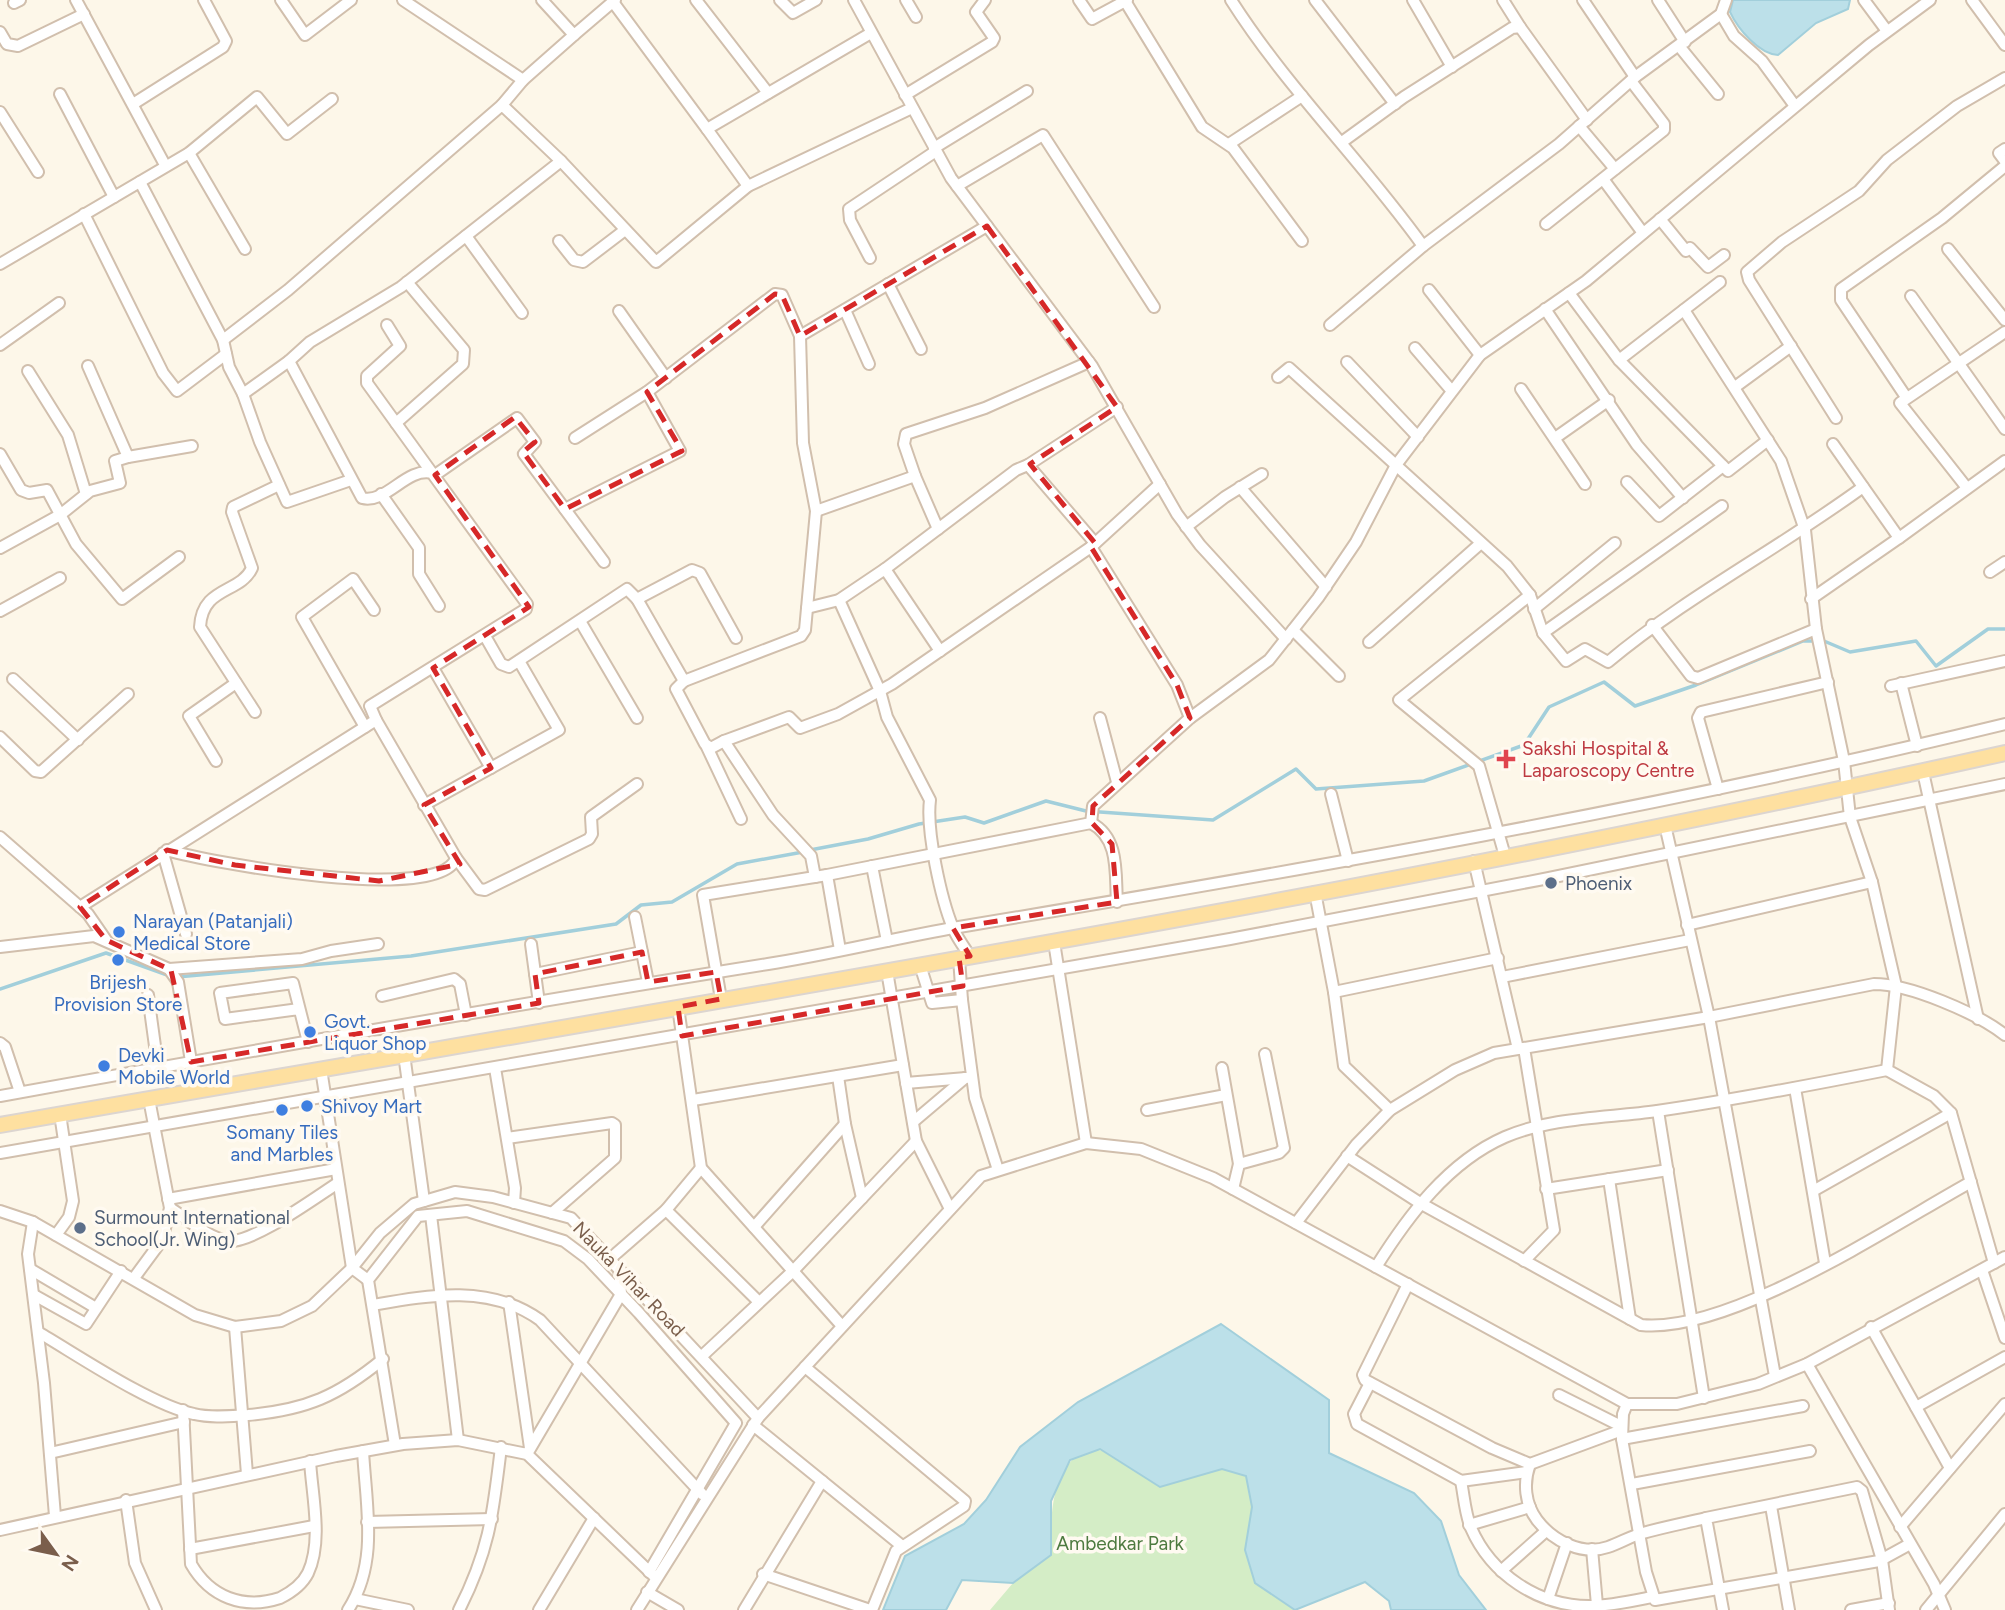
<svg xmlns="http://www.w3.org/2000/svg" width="2005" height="1610" font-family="Figtree,sans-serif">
	<rect width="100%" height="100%" fill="#fdf7e9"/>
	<path fill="#d4edc6" d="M1084,1449C1115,1448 1139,1466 1160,1487L1223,1469L1246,1476L1252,1507L1245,1550L1295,1610H990L1013,1583L1051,1555C1051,1516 1049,1475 1084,1449Z"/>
	<g fill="#bce0e9" stroke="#a2cfdb" stroke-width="2">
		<path d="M1733,0H1850L1848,9L1816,23L1778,55C1759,54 1738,29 1730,12Z"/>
		<polygon points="1221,1324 1329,1400 1329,1453 1414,1493 1441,1521 1459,1575 1486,1610 1391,1610 1389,1601 1365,1582 1295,1610 1255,1583 1245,1550 1252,1507 1246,1476 1222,1469 1160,1487 1100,1449 1070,1460 1051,1501 1051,1555 1013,1583 962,1580 946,1610 883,1610 905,1556 964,1524 986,1500 1020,1447 1078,1402"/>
	</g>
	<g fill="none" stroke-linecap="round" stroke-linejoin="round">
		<g stroke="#a2cfdb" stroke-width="3.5">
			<polyline points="810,850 868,839 919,824 965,817 984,823 1046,801 1086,811 1213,820 1296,769 1316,789 1424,781 1524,745 1549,707 1604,682 1635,706 1696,685 1803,641 1824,641 1850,652 1916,641 1936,666 1988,629 2005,629"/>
			<polyline points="177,977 411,956 616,924 641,905 672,902 737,864 803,852"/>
			<polyline points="0,989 106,953 170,976"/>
		</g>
		<defs>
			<g id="minor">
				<polyline points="76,0 165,165"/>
				<polyline points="281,0 305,35 351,0"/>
				<polyline points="403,0 523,80"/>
				<polyline points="542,0 574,35 615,0"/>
				<polyline points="696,0 768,93"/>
				<polyline points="780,0 793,13 816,0"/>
				<polyline points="854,0 951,178 1092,366 1177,514 1200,545 1286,639"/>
				<polyline points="906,0 916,17"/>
				<polyline points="1079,0 1092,19 1127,0"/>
				<path d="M1231,0C1287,88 1362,161 1423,246L1559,144L1635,77L1721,14L1726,0"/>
				<polyline points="1315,0 1395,104"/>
				<polyline points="1413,0 1452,67"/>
				<polyline points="1503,0 1520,27"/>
				<polyline points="1583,0 1635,77"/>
				<polyline points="1658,0 1685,42"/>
				<polyline points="1864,0 1887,31"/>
				<polyline points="1972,0 2005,45"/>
				<polyline points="1125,1 1202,127 1233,148 1302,241"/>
				<polyline points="613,2 707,129 871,33"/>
				<polyline points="14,3 20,0"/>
				<polyline points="1721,14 1734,36 1762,61 1795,106"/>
				<polyline points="0,32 7,44 18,46 84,14"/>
				<polyline points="1679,46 1718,94"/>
				<polyline points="60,94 114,197"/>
				<polyline points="905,95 992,42 994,38 976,12 985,0"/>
				<polyline points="133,104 223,47 226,41 204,0"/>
				<polyline points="502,105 523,80 574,35"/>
				<polyline points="0,112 38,172"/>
				<polyline points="1579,126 1615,169"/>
				<polyline points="707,129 748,186"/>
				<polyline points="1342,142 1404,97 1512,28 1520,27 1587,120"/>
				<polyline points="1229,144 1302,96"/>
				<polyline points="934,148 1027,91"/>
				<polyline points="2005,149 1999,153 2005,161"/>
				<polyline points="189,153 245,249"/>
				<polyline points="1603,179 1643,233"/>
				<polyline points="140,182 223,340 229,367 243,394 289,361"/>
				<polyline points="957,186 1043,135 1154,307"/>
				<polyline points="84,214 163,373 177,391 226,354"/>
				<polyline points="1660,219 1686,251 1690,248 1708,267 1724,255"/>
				<polyline points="1546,224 1664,130 1664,124 1631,81"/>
				<polyline points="466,236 522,313"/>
				<polyline points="559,241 574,260 583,262 625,230"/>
				<polyline points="1948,249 2005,320"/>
				<polyline points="870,258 850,220 849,209 936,151"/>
				<polyline points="0,264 189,153 257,97 287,134 332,99"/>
				<polyline points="1720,282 1619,360 1728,471 1768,440"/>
				<polyline points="888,284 921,349"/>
				<polyline points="1429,290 1480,355"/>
				<polyline points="1569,293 1619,360"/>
				<polyline points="1911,296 2005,429"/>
				<polyline points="1545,309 1637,445 1683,498"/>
				<polyline points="845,310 869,364"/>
				<polyline points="1684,310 1781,461 1805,530 1816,629 1844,761 1850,817 1872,882 1896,986 1887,1070 1934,1096 1951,1113 1994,1263"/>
				<polyline points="619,311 666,378"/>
				<polyline points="387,325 400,346 367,376 367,383 432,473"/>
				<polyline points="1330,325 1423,246"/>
				<polyline points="223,340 288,290 502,105 561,161 656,262 748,186 912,108"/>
				<polyline points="0,345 59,303"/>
				<polyline points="1415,348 1451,390"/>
				<polyline points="1347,362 1418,437"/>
				<polyline points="28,371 68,435 86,494"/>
				<path d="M1278,377L1289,368L1507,566L1530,595L1543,633L1566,661L1585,649L1608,662C1687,596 1780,548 1863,487"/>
				<polyline points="1735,387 1791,346"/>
				<polyline points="1521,389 1585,484"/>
				<polyline points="243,394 260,442 287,502 351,480"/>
				<polyline points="1906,397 1841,300 1841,289 1942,218 2005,166"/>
				<polyline points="1836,418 1749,280 1747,272 1782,242 1859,191 1887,160 1957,106 2005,78"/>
				<polyline points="396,423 463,364 464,350 407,282"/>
				<polyline points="575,438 647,392 775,294 782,295 800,336"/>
				<polyline points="1555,438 1609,400"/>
				<polyline points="0,454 21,490 29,493 47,490 76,544 122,599 179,557"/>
				<polyline points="128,457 192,446"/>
				<polyline points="1028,465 1117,407"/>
				<polyline points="435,475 517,418 535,442 524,454 604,562"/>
				<polyline points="915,476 938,529"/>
				<polyline points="1627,482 1659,516 1723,466"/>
				<polyline points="1240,487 1326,587"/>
				<polyline points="1967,488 1900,403 2005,332"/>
				<polyline points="381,494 419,548 419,574 439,606"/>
				<polyline points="565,509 680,451 647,392"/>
				<polyline points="816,511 915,476 904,444 906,434 985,408 1089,362"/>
				<polyline points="1186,527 1225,497 1262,474"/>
				<polyline points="1899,538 2005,461"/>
				<polyline points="1091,547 1177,685 1190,718"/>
				<polyline points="0,548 60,515 90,491 120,483 115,461 128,457 88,366"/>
				<polyline points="885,569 1016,470 1028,465 1095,543"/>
				<polyline points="1990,572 2005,562"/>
				<polyline points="637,599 684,681 676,689 705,744 711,748 724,741 773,815 811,856 815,877"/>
				<polyline points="1811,599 1899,538 1833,444"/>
				<path d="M839,600L880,691L887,717L930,800C926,831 941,899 953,928C957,938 964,947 970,956"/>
				<polyline points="807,608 839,600 885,569 940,651"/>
				<polyline points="1534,609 1615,543"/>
				<polyline points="0,611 60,578"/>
				<polyline points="580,621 637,718"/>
				<polyline points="1652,625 1691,676 1698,678 1816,629"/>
				<polyline points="1293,630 1339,676"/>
				<polyline points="1543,633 1722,506"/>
				<polyline points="485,636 501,664 509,667 627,589 637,599 692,570 700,573 736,638"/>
				<polyline points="1369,642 1481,543"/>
				<polyline points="433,668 491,768"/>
				<polyline points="13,679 78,740"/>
				<polyline points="684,681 801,636 805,630 816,511 803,443 800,336 987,226"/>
				<polyline points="1901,683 1917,746"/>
				<polyline points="1891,686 2005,661"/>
				<path d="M255,712L200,627C202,586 240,594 252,568L232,512L233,507L279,485"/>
				<polyline points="1100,718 1117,782"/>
				<polyline points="365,727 302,617 353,579 374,610"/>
				<polyline points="0,737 35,771 41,772 128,694"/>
				<polyline points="724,741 789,717 800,728 838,714 892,684 1091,547 1160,484"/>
				<polyline points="707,747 741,819"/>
				<polyline points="216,761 189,716 236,683"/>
				<polyline points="1923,772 1978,1019"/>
				<polyline points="1718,789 1698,718 1701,712 1828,682"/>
				<polyline points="1331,794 1348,861"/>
				<polyline points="424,805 559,730 519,661"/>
				<path d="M1091,823C1120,838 1115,874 1117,902"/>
				<polyline points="1665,825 1709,1017 1775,1376"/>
				<polyline points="0,837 88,914 106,940"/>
				<path d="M167,850C207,862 441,905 456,858L376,720"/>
				<polyline points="163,853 186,934"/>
				<polyline points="1505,856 1479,766 1399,700 1530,595"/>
				<polyline points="456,858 479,889 485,890 589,839 592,834 591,817 637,784"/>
				<polyline points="1474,861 1518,1049"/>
				<polyline points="872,866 887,941"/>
				<polyline points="827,875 840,950"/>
				<polyline points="1315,892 1334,992 1344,1066 1390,1110"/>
				<path d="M80,907L376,720L370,706L526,609L527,604L432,473C406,467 387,504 362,498L289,361L310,342L401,287L561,161"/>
				<polyline points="635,917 648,982"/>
				<polyline points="1687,925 1872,882"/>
				<polyline points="1054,942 1086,1143"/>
				<polyline points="531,944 539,1003"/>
				<polyline points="0,947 94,936 169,969 178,982 196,1092"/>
				<polyline points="920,965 932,1003 962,1000 959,958"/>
				<polyline points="169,969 302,959 331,951 378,944"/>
				<polyline points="887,971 916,1141 950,1209"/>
				<polyline points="535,974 642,952"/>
				<polyline points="1502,977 1690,940"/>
				<polyline points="1334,992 1498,958"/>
				<polyline points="148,995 158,1068"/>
				<polyline points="382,996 454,979 460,984 466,1015"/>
				<polyline points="721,999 703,895 827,875 1091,823 1093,806 1190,718 1269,660 1318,598 1356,542 1396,465 1480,355 1586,281 1869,45 1930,0"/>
				<polyline points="962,1000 975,1098 998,1170"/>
				<polyline points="678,1007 701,1168 793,1271 916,1141"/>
				<polyline points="299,1009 225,1019 220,993 293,983 308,1042"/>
				<polyline points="0,1043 5,1047 20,1092"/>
				<polyline points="1524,1048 1554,1230 1524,1261"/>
				<polyline points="404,1054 424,1201"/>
				<polyline points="495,1068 515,1188 514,1203"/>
				<polyline points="1222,1068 1239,1164"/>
				<polyline points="321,1069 352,1268 368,1280"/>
				<polyline points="838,1076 845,1124 862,1198"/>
				<polyline points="906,1083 966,1078"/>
				<polyline points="1795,1088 1825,1263"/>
				<path d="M0,1096C256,1050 511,1005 768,964C832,954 895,938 959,927C1309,869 1660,808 2005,724"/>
				<polyline points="693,1100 903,1065"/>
				<polyline points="1147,1110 1226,1095"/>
				<polyline points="1658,1111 1704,1398"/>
				<polyline points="913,1122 965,1078"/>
				<polyline points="507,1138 612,1123 615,1125 615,1158 552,1213"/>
				<polyline points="0,1153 1230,939 1549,878 2005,784"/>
				<path d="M1347,1156L1420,1203L1641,1325C1730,1334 1891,1226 1971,1182"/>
				<polyline points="1609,1179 1630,1319"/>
				<polyline points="1233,1189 1239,1164 1279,1153 1284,1148 1265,1054"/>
				<polyline points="1546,1189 1668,1170"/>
				<polyline points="1813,1191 1951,1113"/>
				<polyline points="168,1199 336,1169"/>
				<path d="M170,1208C187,1219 207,1237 227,1241C251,1245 316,1197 338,1183"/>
				<polyline points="666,1210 759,1302"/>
				<polyline points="0,1211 33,1222 195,1315 235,1327 281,1321 312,1306 352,1268 380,1233 414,1204 455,1192 493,1197 571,1218 758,1418"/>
				<polyline points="431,1215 458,1440"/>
				<polyline points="33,1222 28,1254 44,1383 55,1516"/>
				<path d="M1296,1223L1356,1145L1390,1110L1455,1070L1494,1053L1709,1017L1874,984C1909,984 1977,1013 2005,1035"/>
				<polyline points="754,1227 845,1124"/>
				<polyline points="56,1235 69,1217 73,1201 60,1114"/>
				<polyline points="611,1258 666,1210 701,1168"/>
				<path d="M1376,1267C1408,1216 1448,1162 1505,1137C1551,1117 1608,1118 1657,1111C1734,1100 1811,1085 1887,1070"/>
				<polyline points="30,1269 96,1308"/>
				<polyline points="1982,1270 2005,1338"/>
				<polyline points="134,1278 162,1240 170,1208 149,1099"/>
				<polyline points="1408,1284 1363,1375 1365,1380 1492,1448 1530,1464 1622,1430"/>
				<polyline points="34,1295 86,1324 121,1271"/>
				<polyline points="509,1302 530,1448"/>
				<path d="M373,1305C430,1295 490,1284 540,1320L702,1494"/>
				<polyline points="235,1327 247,1474"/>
				<polyline points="1871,1327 1950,1468"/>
				<path d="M38,1332C79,1356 151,1405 194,1414C211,1418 230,1416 248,1415C306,1410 338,1396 383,1359"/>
				<polyline points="702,1356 793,1271 842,1326"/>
				<polyline points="1807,1364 1934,1584 1945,1610"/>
				<polyline points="805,1367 965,1501 964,1506 896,1551 872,1610"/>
				<polyline points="1370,1383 1354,1414 1357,1424 1461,1481 1527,1472"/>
				<polyline points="1559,1395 1621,1426"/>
				<polyline points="1627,1404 1623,1414 1622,1439 1646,1572 1655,1600 1879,1561 1910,1544"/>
				<polyline points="1916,1407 2005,1357"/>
				<path d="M183,1410L191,1564C210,1597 243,1610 280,1598C292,1592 302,1585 308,1573C323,1541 312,1495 310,1461"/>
				<polyline points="753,1425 902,1546"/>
				<polyline points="1622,1439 1803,1406"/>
				<polyline points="395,1445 368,1280 418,1216 467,1211 564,1241 588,1259 639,1313 736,1423 649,1572"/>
				<polyline points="50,1453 184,1422"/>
				<polyline points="527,1454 621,1294 619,1266"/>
				<path d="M1530,1464C1523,1483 1525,1504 1537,1520C1553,1541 1582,1556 1608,1547C1620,1543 1631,1536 1643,1533C1664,1527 1685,1523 1706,1518"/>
				<path d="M1461,1481C1464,1496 1465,1514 1471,1528C1491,1574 1538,1606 1589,1606C1610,1606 1632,1601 1652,1597"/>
				<polyline points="1632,1484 1810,1451"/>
				<polyline points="126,1500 135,1563 156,1610"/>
				<polyline points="1771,1506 1789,1610"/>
				<polyline points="367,1522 492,1519"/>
				<polyline points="1469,1525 1530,1507"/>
				<polyline points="1900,1527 2005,1404"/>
				<polyline points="0,1530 336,1456 403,1444 458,1440 527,1454 654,1576"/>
				<polyline points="190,1549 314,1526"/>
				<polyline points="1592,1549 1597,1605"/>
				<polyline points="1501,1571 1546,1531"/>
				<polyline points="763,1574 870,1610"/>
				<polyline points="647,1592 678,1610"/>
				<polyline points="355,1599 408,1610"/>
				<polyline points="1548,1599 1567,1543"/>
				<path d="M348,1610C379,1562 366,1506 363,1451"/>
				<path d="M459,1610C490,1549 493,1513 501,1447"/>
				<polyline points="539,1610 594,1518"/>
				<polyline points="637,1610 758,1418 981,1176 1086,1143 1141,1149 1213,1178 1627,1404 1677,1404 1758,1384 1807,1364 2005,1257"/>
				<polyline points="744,1610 822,1481"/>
				<polyline points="1723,1610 1706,1518 1857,1487 1862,1491 1882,1560 1889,1610"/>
				<polyline points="1851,1610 1889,1603"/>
				<polyline points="1926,1610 2005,1514"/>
			</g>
			<path id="major" d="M0,1125C669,1008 1342,901 2005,753"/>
		</defs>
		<use href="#minor" stroke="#d1bfad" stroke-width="14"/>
		<use href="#major" stroke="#dcd5d0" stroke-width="18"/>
		<use href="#minor" stroke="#fff" stroke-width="10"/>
		<use href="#major" stroke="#fee0a0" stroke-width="14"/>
	</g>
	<path fill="none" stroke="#d62828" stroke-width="5" stroke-dasharray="14 9" stroke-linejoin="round" d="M987,226L1117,407L1030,464L1095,543L1091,547L1177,685L1190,718L1093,806L1092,823L1112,844L1117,902L953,928L970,956L959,958L963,986L682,1036L678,1007L721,999L716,972L648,982L642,952L535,974L539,1003L191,1062L171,970L106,940L80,907L167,850L235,865L379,881L460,864L424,805L491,768L433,668L529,607L435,475L515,417L535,442L523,452L565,509L682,451L647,392L775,294L782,295L800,336Z"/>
	<path fill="#e0444e" stroke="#fffaf1" stroke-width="2.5" d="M1502.5 748.5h7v7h7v7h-7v7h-7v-7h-7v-7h7z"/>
	<g fill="#5c6f8a" stroke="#fffaf1" stroke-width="2.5">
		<circle cx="1551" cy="883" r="7"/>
		<circle cx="80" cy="1228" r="7"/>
	</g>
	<g fill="#3f7fe0" stroke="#fffaf1" stroke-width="2.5">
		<circle cx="119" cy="932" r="7"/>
		<circle cx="118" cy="960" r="7"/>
		<circle cx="310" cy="1032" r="7"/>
		<circle cx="104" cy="1066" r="7"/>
		<circle cx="307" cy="1106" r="7"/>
		<circle cx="282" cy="1110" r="7"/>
	</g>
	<g text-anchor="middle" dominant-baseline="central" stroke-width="7" stroke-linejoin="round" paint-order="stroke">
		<g font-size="19" fill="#be3a42" stroke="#fffaf1" text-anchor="start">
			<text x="1522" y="748">Sakshi Hospital &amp;<tspan x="1522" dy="22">Laparoscopy Centre</tspan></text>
		</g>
		<g font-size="19" fill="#4e5e75" stroke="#fffaf1" text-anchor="start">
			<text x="1565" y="883">Phoenix</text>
			<text x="94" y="1217">Surmount International<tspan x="94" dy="22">School(Jr. Wing)</tspan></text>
		</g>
		<g font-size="19" fill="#366cbe" stroke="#fffaf1" text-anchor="start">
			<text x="133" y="921">Narayan (Patanjali)<tspan x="133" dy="22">Medical Store</tspan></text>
			<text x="118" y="982" text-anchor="middle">Brijesh<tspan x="118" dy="22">Provision Store</tspan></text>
			<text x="324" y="1021">Govt.<tspan x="324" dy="22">Liquor Shop</tspan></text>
			<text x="118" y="1055">Devki<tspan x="118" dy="22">Mobile World</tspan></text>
			<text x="321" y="1106">Shivoy Mart</text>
			<text x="282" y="1132" text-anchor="middle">Somany Tiles<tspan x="282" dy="22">and Marbles</tspan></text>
		</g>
		<g font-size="19" fill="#7a5e4b" stroke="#fffaf1">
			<text transform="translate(629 1279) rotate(46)">Nauka Vihar Road</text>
		</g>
		<g font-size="19" fill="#4d7a3f" stroke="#fffaf1">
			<text x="1120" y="1543">Ambedkar Park</text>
		</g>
	</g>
	<g transform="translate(56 1554) rotate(123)" stroke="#fffaf1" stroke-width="5" paint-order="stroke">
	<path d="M0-5L12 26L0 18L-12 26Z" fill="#7a5e4b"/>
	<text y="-10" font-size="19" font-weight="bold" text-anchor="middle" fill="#7a5e4b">N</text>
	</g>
</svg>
